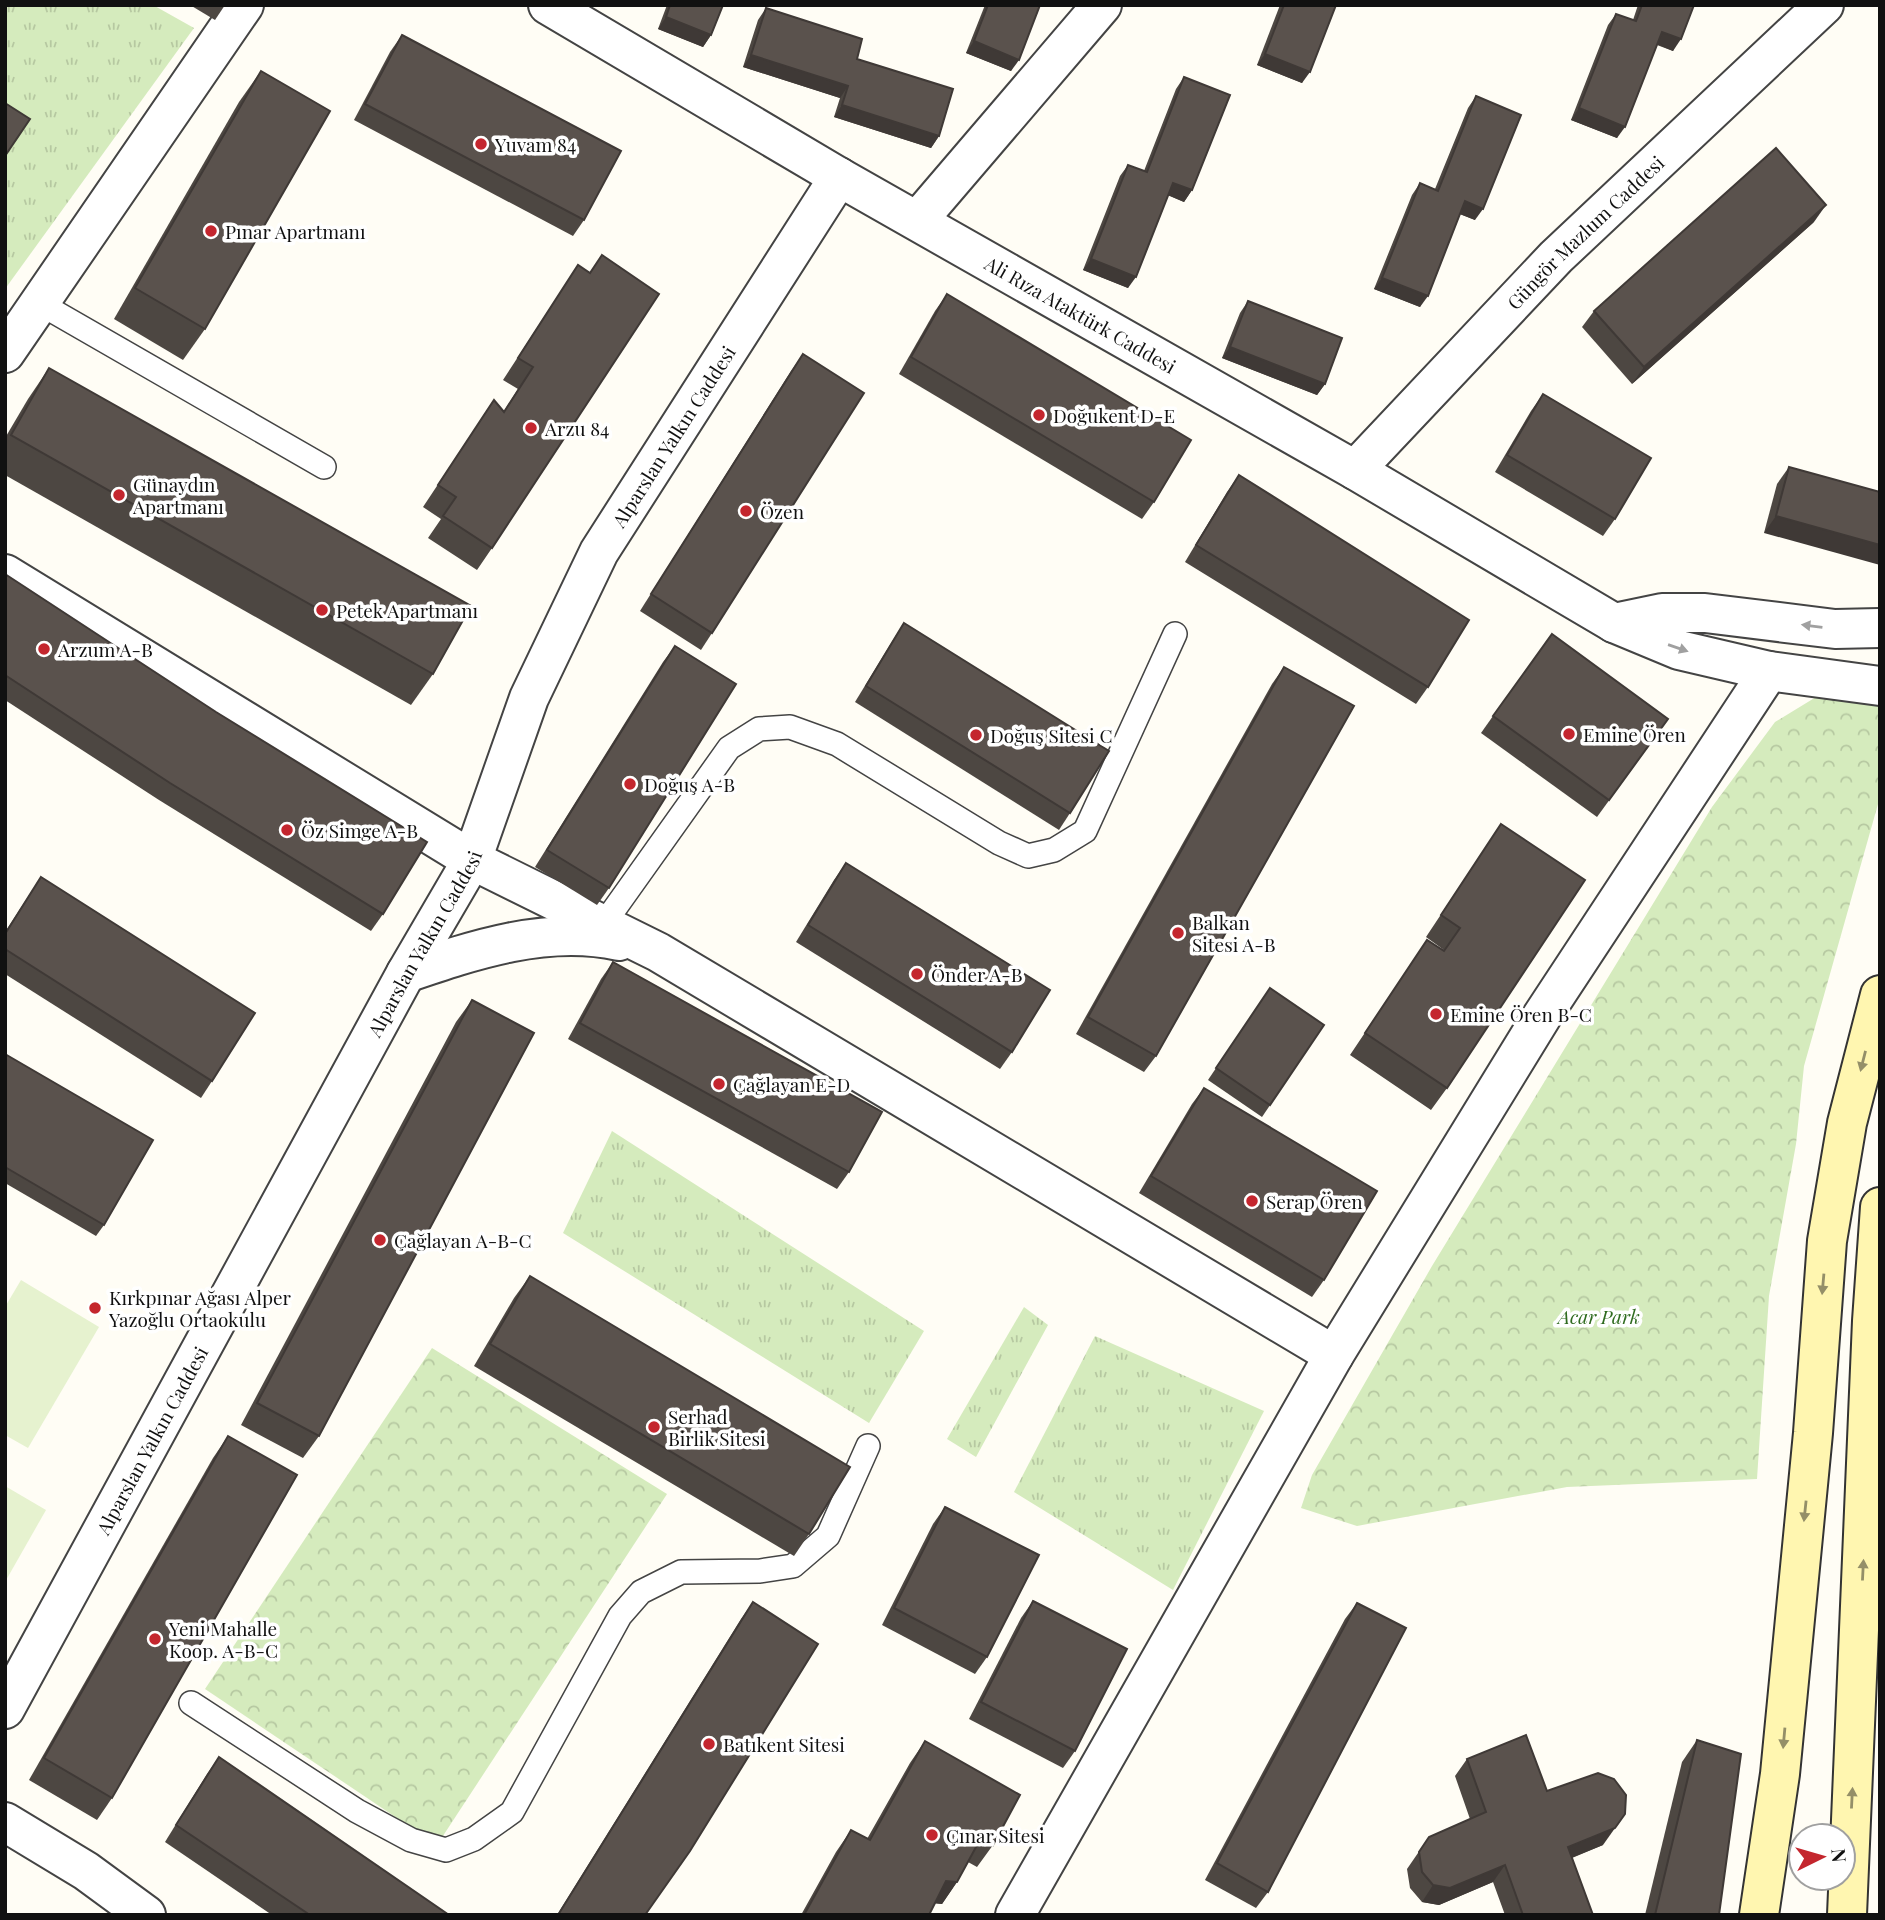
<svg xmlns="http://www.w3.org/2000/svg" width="1885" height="1920" font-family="'Playfair Display',serif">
	<defs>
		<pattern id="grass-tufts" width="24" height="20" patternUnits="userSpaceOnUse" patternTransform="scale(1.75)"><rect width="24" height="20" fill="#d5ebbd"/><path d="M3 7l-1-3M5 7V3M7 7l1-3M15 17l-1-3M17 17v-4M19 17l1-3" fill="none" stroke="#b6c8a1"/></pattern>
		<pattern id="park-crowns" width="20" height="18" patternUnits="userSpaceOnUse" patternTransform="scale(1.75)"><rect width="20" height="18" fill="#d5ebbd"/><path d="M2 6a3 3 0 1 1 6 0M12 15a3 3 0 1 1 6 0" fill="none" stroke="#b6c8a1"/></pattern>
	</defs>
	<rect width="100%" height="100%" fill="#fffdf5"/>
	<g fill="url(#grass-tufts)">
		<polygon points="5,5 153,5 194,28 5,289"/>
		<polygon points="612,1131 924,1331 869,1423 563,1233"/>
		<polygon points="1024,1307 1048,1325 976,1457 947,1439"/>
		<polygon points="1095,1336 1264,1411 1173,1590 1014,1492"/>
	</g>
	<g fill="url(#park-crowns)">
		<polygon points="1821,694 1880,699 1880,797 1804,1066 1796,1144 1769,1296 1757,1479 1567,1487 1357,1526 1301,1508 1312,1475 1432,1266 1712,807 1775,722"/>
		<polygon points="432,1348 667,1494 437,1845 205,1689"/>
	</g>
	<g fill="#e6f2cf">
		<polygon points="21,1280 99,1327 28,1448 5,1435 5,1307"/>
		<polygon points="5,1486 46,1510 5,1582"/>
	</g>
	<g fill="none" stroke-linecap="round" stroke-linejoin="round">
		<defs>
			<g id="service">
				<polyline points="39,303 324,467"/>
				<polyline points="603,925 729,748 759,729 790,727 837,744 999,843 1028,856 1054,850 1085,831 1175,634"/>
				<polyline points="191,1703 357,1811 411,1840 446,1850 474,1839 512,1812 620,1616 641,1592 681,1572 760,1571 793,1566 828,1536 868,1446"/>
			</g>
			<g id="minor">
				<polyline points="918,220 1102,5"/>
				<polyline points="5,353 244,5"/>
				<path id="s1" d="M1355,470L1556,257L1824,5"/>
				<polyline points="5,574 472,860 658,952 1334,1355"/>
				<path d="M406,973C473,950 547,925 619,941"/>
				<path id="s2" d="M5,1709L406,973L472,860L529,698L599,552L839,177"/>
				<polyline points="5,1822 86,1871 146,1915"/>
				<polyline points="1015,1915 1334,1355 1542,1016 1769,671"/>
			</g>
			<g id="tertiary">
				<path id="s3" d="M548,5L839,177L1355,470L1614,623L1679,650L1769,671L1880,686"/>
				<polyline points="1614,623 1662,613 1705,613 1835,629 1880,628"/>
			</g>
			<g id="secondary">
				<polyline points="1759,1915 1780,1774 1813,1433 1827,1241 1847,1123 1880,995"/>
				<polyline points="1847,1915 1872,1321 1880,1207"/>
			</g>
		</defs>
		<use href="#service" stroke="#444" stroke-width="26"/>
		<use href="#minor" stroke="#444" stroke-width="42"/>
		<use href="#tertiary" stroke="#444" stroke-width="42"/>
		<use href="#secondary" stroke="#333" stroke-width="42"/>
		<use href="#service" stroke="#fff" stroke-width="23"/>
		<use href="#minor" stroke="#fff" stroke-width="38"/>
		<use href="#tertiary" stroke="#fff" stroke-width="38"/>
		<use href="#secondary" stroke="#fff6b0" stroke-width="38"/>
	</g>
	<g fill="#4d4742">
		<polygon points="190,5 225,5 215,20"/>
		<polygon points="667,5 723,5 711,35 703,47 658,29"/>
		<polygon points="985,5 1040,5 1011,71 966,53"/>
		<polygon points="1280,5 1336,5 1302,83 1257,65"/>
		<polygon points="1638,5 1694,5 1673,51 1657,45 1617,138 1571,120 1608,25 1616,14 1633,20"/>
		<polygon points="766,8 857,59 939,136 931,148 834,117 840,98 743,67 758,20"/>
		<polygon points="402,35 584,220 573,236 354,120 390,52"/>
		<polygon points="261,71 205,329 183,360 114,319 239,102"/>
		<polygon points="1184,77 1192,190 1184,202 1168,195 1128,288 1083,270 1120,176 1128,165 1144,171 1176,89"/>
		<polygon points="1476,96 1475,220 1460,214 1420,307 1374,289 1412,195 1420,183 1435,189 1468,108"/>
		<polygon points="1814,222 1632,384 1582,327 1594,311"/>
		<polygon points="578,265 492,548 477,570 428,538 441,519 423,507 494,400 504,411 518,389 503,380"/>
		<polygon points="947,294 1154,502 1142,519 899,374 935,311"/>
		<polygon points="1248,301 1325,384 1317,395 1222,358 1240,313"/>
		<polygon points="803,354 712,633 701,650 640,611 791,371"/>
		<polygon points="49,368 433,674 411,705 5,475 5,438 28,399"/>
		<polygon points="1543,394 1615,519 1603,536 1495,472 1531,411"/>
		<polygon points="1789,467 1880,492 1764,533 1777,484"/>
		<polygon points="1239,475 1428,687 1416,704 1185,562 1227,492"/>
		<polygon points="5,574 383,914 371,931 159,800 5,700"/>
		<polygon points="904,623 1070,813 1059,830 855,702 893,640"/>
		<polygon points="675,646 609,888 597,905 535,867 663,662"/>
		<polygon points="1284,667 1156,1056 1144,1072 1076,1034 1272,684"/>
		<polygon points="1493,716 1656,736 1597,817 1481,733"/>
		<polygon points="1501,824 1447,1088 1431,1110 1350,1055 1427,940 1444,950 1426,937"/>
		<polygon points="846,863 1012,1052 1000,1069 796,942 834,880"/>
		<polygon points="41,877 212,1081 201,1098 5,974 5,932"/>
		<polygon points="613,962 849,1172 837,1189 568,1039 601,979"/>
		<polygon points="1270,988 1324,1025 1262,1117 1208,1080"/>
		<polygon points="472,1000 319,1436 303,1458 241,1425 456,1022"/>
		<polygon points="5,1054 104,1225 96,1236 5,1183"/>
		<polygon points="1204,1088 1324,1280 1312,1297 1139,1193 1192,1104"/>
		<polygon points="530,1276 809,1534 794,1556 474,1366 514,1298"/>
		<polygon points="228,1436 112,1798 97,1820 29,1780 213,1458"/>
		<polygon points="945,1507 987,1657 975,1674 882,1625 933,1524"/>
		<polygon points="1033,1601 1075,1751 1063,1768 969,1719 1021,1618"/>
		<polygon points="753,1602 645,1915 557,1915 741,1619"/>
		<polygon points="1357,1603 1268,1892 1256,1908 1205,1880 1345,1619"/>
		<polygon points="1697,1740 1719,1915 1645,1915 1682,1762"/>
		<polygon points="925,1741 993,1845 977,1867 968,1862 957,1882 942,1904 935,1903 929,1915 801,1915 836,1852 851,1830 867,1839 910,1763"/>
		<polygon points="219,1757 449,1915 272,1915 165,1842 207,1774"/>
		<polygon points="1467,1759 1547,1791 1603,1845 1572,1858 1593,1915 1505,1915 1493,1882 1439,1905 1422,1902 1410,1888 1407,1869 1429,1837 1470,1819 1455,1776"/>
	</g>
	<g fill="#3f3936">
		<polygon points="666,17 711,35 703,47 658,29"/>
		<polygon points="1662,32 1681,39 1673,51 1654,43"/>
		<polygon points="974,41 1019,60 1011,71 966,53"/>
		<polygon points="1265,54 1310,72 1302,83 1257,65"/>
		<polygon points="751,55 848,86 840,98 743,67"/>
		<polygon points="842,105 939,136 931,148 834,117"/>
		<polygon points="1579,108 1625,127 1617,138 1571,120"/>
		<polygon points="1173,183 1192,190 1184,202 1165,194"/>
		<polygon points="1465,201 1483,209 1475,220 1457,213"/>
		<polygon points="1826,205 1814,222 1632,384 1644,367"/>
		<polygon points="1091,259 1136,277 1128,288 1083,270"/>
		<polygon points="1382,278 1428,296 1420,307 1374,289"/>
		<polygon points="1230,347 1325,384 1317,395 1222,358"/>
		<polygon points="1776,516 1880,545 1880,565 1764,533"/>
		<polygon points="1625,1814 1603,1845 1556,1864 1568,1847"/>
		<polygon points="1505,1865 1493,1882 1439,1905 1422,1902 1433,1885"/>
		<polygon points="946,1881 957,1882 942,1904 930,1903"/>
	</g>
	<g fill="#5a524d" stroke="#3f3936" stroke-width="2">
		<polygon points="670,5 723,5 711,35 666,17"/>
		<polygon points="988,5 1040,5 1019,60 974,41"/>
		<polygon points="1284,5 1336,5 1310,72 1265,54"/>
		<polygon points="1642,5 1694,5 1681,39 1662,32 1625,127 1579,108 1616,14 1636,21"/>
		<polygon points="766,8 862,39 857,59 953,89 939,136 842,105 848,86 751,55"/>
		<polygon points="402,35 621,151 584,220 365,104"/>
		<polygon points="261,71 330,111 205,329 135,288"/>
		<polygon points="1184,77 1230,95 1192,190 1173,183 1136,277 1091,259 1128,165 1147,172"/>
		<polygon points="1476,96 1521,115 1483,209 1465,201 1428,296 1382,278 1420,183 1438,191"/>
		<polygon points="5,103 30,119 5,156"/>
		<polygon points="1776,148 1826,205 1644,367 1594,311"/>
		<polygon points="602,255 659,294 492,548 443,516 456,497 438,485 494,400 504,412 533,367 518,358 578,265 590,273"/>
		<polygon points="947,294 1191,440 1154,502 911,357"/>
		<polygon points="1248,301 1342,338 1325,384 1230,347"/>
		<polygon points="803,354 864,393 712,633 651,594"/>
		<polygon points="49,368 471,606 433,674 11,435"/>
		<polygon points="1543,394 1651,458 1615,519 1507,455"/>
		<polygon points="1789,467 1880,492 1880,545 1776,516"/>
		<polygon points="1239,475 1469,620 1428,687 1196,545"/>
		<polygon points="5,574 216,712 427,842 383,914 170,783 5,675"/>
		<polygon points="904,623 1109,751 1070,813 866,686"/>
		<polygon points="1552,634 1668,719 1609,800 1493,716"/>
		<polygon points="675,646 736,684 609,888 547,850"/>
		<polygon points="1284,667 1354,706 1156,1056 1088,1017"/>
		<polygon points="1501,824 1585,880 1447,1088 1365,1033 1427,940 1444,951 1460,928 1441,915"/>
		<polygon points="846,863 1050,990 1012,1052 808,925"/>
		<polygon points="41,877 255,1013 212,1081 5,949 5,934"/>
		<polygon points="613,962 882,1112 849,1172 580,1023"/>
		<polygon points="1270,988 1324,1025 1270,1105 1216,1068"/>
		<polygon points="472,1000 534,1033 319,1436 257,1403"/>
		<polygon points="5,1054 153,1140 104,1225 5,1167"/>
		<polygon points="1204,1088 1377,1191 1324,1280 1151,1176"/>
		<polygon points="530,1276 850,1467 809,1534 490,1344"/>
		<polygon points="228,1436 297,1475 112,1798 44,1758"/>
		<polygon points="945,1507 1039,1555 987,1657 894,1608"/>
		<polygon points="1033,1601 1127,1649 1075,1751 981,1702"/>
		<polygon points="753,1602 818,1644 690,1851 645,1915 558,1915"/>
		<polygon points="1357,1603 1406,1628 1268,1892 1217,1863"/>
		<polygon points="1526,1735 1547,1791 1598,1773 1614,1779 1626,1795 1625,1814 1615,1828 1568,1847 1593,1915 1523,1915 1505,1865 1450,1888 1433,1885 1422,1872 1419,1852 1429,1837 1486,1812 1467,1759"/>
		<polygon points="1697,1740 1741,1754 1719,1915 1655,1915"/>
		<polygon points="925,1741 1020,1795 993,1845 981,1838 957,1882 946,1881 929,1915 804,1915 851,1830 870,1840"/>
		<polygon points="219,1757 449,1915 310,1915 176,1825"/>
	</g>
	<defs><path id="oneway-solid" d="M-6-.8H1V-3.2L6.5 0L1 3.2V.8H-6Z" transform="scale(1.75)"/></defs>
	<g fill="#a0a0a0">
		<use href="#oneway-solid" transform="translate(1812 626) rotate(-173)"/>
		<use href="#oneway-solid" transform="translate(1678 648) rotate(19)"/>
	</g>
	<g fill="#948f68">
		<use href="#oneway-solid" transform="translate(1863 1061) rotate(104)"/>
		<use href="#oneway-solid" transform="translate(1823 1284) rotate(95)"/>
		<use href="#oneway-solid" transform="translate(1805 1511) rotate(96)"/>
		<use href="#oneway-solid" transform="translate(1863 1570) rotate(-87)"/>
		<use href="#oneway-solid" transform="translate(1784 1738) rotate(95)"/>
		<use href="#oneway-solid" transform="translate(1852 1798) rotate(-87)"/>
	</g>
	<g fill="#c4262e" stroke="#fff" stroke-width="2.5">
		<circle cx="481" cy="144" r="7"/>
		<circle cx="211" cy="231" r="7"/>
		<circle cx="1039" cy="415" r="7"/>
		<circle cx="531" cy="428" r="7"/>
		<circle cx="119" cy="495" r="7"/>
		<circle cx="746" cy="511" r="7"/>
		<circle cx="322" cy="610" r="7"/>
		<circle cx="44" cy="649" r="7"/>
		<circle cx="1569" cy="734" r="7"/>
		<circle cx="976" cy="735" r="7"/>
		<circle cx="630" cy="784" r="7"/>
		<circle cx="287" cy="830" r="7"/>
		<circle cx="1178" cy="933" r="7"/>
		<circle cx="917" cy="974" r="7"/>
		<circle cx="1436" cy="1014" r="7"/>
		<circle cx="719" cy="1084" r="7"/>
		<circle cx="1252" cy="1201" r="7"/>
		<circle cx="380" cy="1240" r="7"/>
		<circle cx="95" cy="1308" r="7"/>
		<circle cx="654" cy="1427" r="7"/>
		<circle cx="155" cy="1639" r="7"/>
		<circle cx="709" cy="1744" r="7"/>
		<circle cx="932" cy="1835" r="7"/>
	</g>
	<g text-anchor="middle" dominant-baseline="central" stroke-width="7" stroke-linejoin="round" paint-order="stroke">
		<g font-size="19" fill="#111" stroke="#fff" text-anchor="start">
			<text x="495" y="144">Yuvam 84</text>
			<text x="225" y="231">Pınar Apartmanı</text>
			<text x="1053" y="415">Doğukent D-E</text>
			<text x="545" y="428">Arzu 84</text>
			<text x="133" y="484">Günaydın<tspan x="133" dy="22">Apartmanı</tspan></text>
			<text x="760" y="511">Özen</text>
			<text x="336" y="610">Petek Apartmanı</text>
			<text x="58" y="649">Arzum A-B</text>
			<text x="1583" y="734">Emine Ören</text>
			<text x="990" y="735">Doğuş Sitesi C</text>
			<text x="644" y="784">Doğuş A-B</text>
			<text x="301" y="830">Öz Simge A-B</text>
			<text x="1192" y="922">Balkan<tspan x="1192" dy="22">Sitesi A-B</tspan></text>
			<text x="931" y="974">Önder A-B</text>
			<text x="1450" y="1014">Emine Ören B-C</text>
			<text x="733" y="1084">Çağlayan E-D</text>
			<text x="1266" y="1201">Serap Ören</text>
			<text x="394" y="1240">Çağlayan A-B-C</text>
			<text x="109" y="1297">Kırkpınar Ağası Alper<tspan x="109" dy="22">Yazoğlu Ortaokulu</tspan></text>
			<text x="668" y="1416">Serhad<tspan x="668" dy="22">Birlik Sitesi</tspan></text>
			<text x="169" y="1628">Yeni Mahalle<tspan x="169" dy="22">Koop. A-B-C</tspan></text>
			<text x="723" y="1744">Batıkent Sitesi</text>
			<text x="946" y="1835">Çınar Sitesi</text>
		</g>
		<g font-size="19" fill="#111" stroke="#fff">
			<text stroke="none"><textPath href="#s1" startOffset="331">Güngör Mazlum Caddesi</textPath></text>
			<text stroke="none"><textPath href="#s3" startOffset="616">Ali Rıza Ataktürk Caddesi</textPath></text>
			<text stroke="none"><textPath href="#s2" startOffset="1440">Alparslan Yalkın Caddesi</textPath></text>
			<text stroke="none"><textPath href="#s2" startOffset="873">Alparslan Yalkın Caddesi</textPath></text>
			<text stroke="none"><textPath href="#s2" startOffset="306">Alparslan Yalkın Caddesi</textPath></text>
		</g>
		<g font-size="19" font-style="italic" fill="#2f6b1f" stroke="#fff">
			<text x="1599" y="1316">Acar Park</text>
		</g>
	</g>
	<rect width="1885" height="1920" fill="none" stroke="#111111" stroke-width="14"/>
	<g transform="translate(1822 1857) rotate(85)"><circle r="33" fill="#ffffff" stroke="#a0a0a0" stroke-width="2"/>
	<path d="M0-5L12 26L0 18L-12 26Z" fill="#c4262e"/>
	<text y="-10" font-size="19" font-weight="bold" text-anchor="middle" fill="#111111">N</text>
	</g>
</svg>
